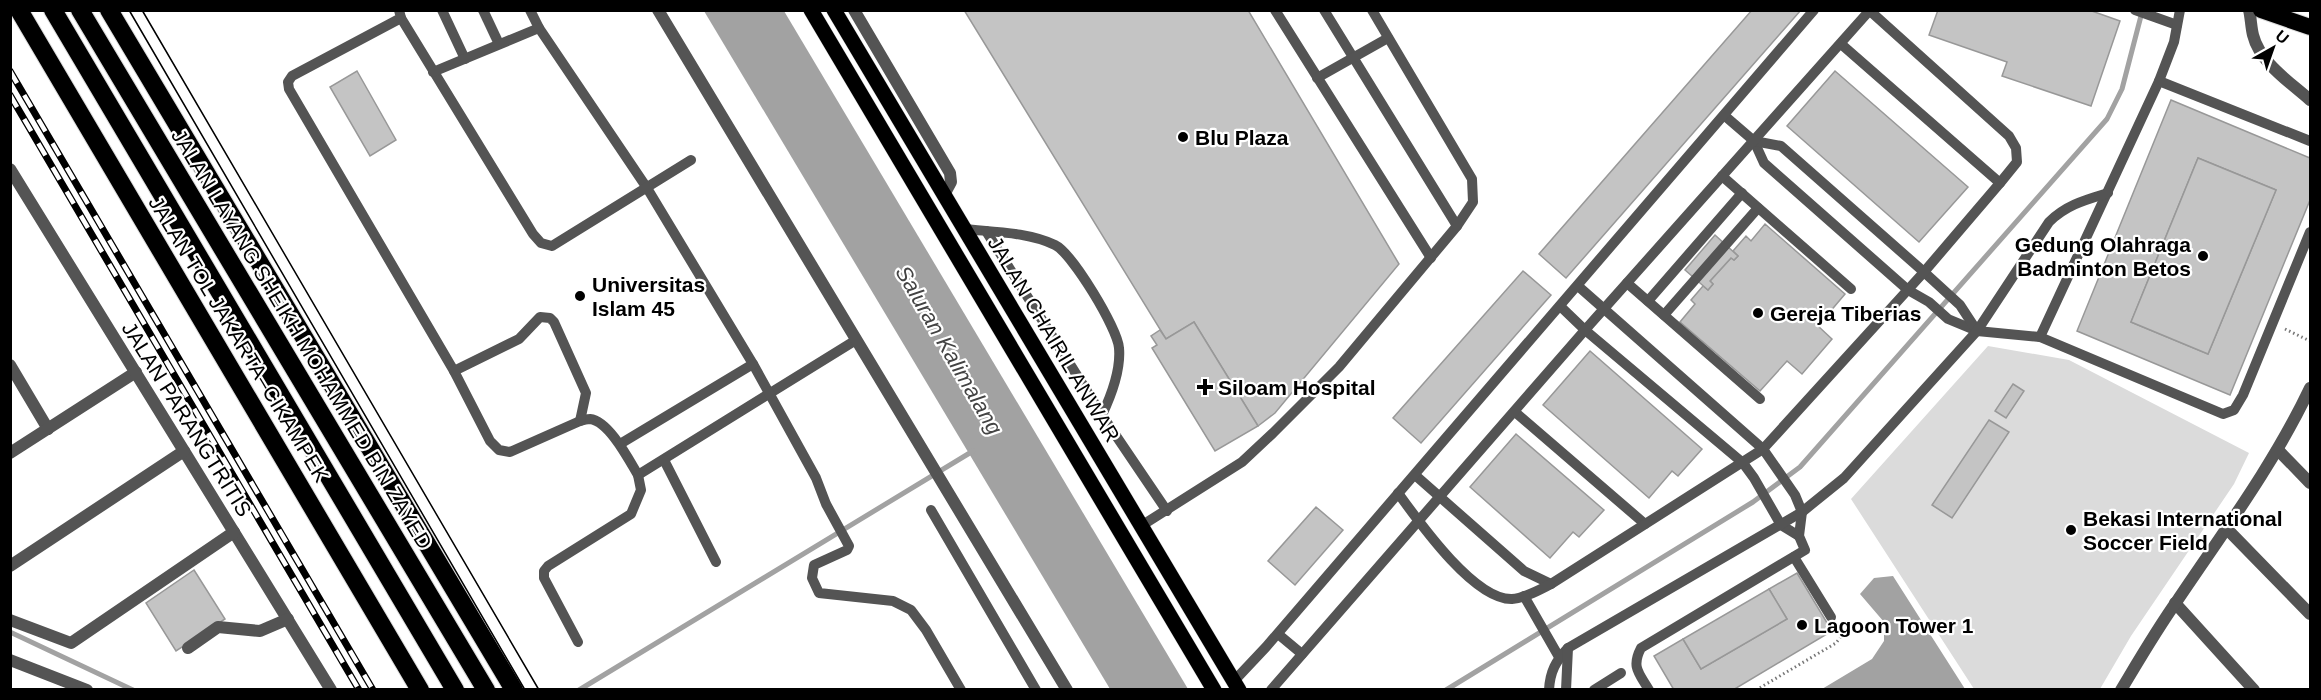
<svg xmlns="http://www.w3.org/2000/svg" width="2321" height="700" font-family="Helvetica,sans-serif">
	<rect width="100%" height="100%" fill="#fff"/>
	<polygon fill="#dbdbdb" points="1988,346 2069,360 2249,453 2234,484 2131,636 2100,689 1974,689 1851,499"/>
	<g fill="#a2a2a2">
		<polygon points="704,11 784,11 1188,689 1110,689"/>
		<polygon points="1893,576 1965,689 1822,689 1872,659 1884,641 1884,622 1860,594 1874,578"/>
	</g>
	<g fill="none" stroke-linecap="round" stroke-linejoin="round">
		<g stroke="#a2a2a2" stroke-width="5">
			<polyline points="10,632 133,690"/>
			<polyline points="579,690 973,451"/>
			<polyline points="1446,690 1753,502 1800,467 2107,119 2122,89 2142,12"/>
		</g>
	</g>
	<g fill="#c4c4c4" stroke="#989898" stroke-width="1.5" fill-rule="evenodd">
		<polygon points="964,10 1248,10 1399,264 1275,413 1258,426 1194,322 1166,339"/>
		<polygon points="1752,10 1801,10 1566,278 1539,254"/>
		<polygon points="1938,10 2089,10 2120,21 2091,106 2002,76 2007,62 1929,35"/>
		<polygon points="357,71 396,140 370,156 330,87"/>
		<polygon points="1835,71 1968,187 1919,242 1787,126"/>
		<path d="M2171,100L2310,158V200L2230,395L2077,331ZM2198,158L2276,190L2208,354L2131,322Z"/>
		<polygon points="2198,158 2276,190 2208,354 2131,322"/>
		<polygon points="1765,224 1845,294 1818,326 1832,339 1802,374 1787,361 1760,391 1680,322 1695,304 1691,300 1703,286 1708,290 1713,284 1710,281 1731,258 1734,260 1738,256 1733,251 1746,236 1751,241"/>
		<polygon points="1715,235 1738,256 1734,260 1731,258 1710,281 1713,284 1708,290 1685,270"/>
		<polygon points="1523,271 1551,295 1421,443 1393,418"/>
		<polygon points="1194,322 1258,426 1215,451 1152,348 1157,345 1151,336 1160,330 1166,339"/>
		<polygon points="1590,351 1702,449 1678,476 1672,471 1649,498 1543,405"/>
		<polygon points="2013,384 2024,391 2006,418 1995,411"/>
		<polygon points="1989,420 2009,432 1952,518 1932,505"/>
		<polygon points="1516,434 1604,510 1579,537 1573,532 1550,558 1470,487"/>
		<polygon points="1316,507 1343,530 1295,585 1268,561"/>
		<polygon points="194,570 225,619 176,651 146,603"/>
		<polygon points="1797,573 1832,631 1733,690 1674,690 1654,656 1683,639 1701,669 1787,619 1769,589"/>
		<polygon points="1769,589 1787,619 1701,669 1683,639"/>
	</g>
	<g fill="none" stroke-linecap="round" stroke-linejoin="round">
		<defs>
			<g id="primary">
				<polyline points="811,10 1214,690"/>
				<polyline points="834,10 1239,690"/>
			</g>
			<polyline id="trunk" points="2261,10 2310,27"/>
			<g id="motorway">
				<polyline points="19,10 420,690"/>
				<polyline points="53,10 455,690"/>
				<polyline points="80,10 486,690"/>
				<polyline points="109,10 514,690"/>
			</g>
		</defs>
		<use href="#primary" stroke="#dbdbdb" stroke-width="16"/>
		<use href="#trunk" stroke="#dbdbdb" stroke-width="18"/>
		<use href="#motorway" stroke="#dbdbdb" stroke-width="20"/>
		<g stroke="#767676" stroke-width="3" stroke-dasharray="1.5 3" stroke-linecap="butt">
			<polyline points="2285,329 2310,341"/>
			<polyline points="1756,690 1836,643 1844,633 1843,623"/>
		</g>
		<g stroke="#545454" stroke-width="10">
			<path d="M399,10L401,18L292,76L288,82L289,89L454,371L490,441L499,450L510,452L580,421C583,420 587,419 590,419C609,421 629,460 638,475L856,340"/>
			<polyline points="442,10 465,59"/>
			<polyline points="483,10 499,44"/>
			<polyline points="530,10 539,28 647,188 753,364 816,478 826,504 849,546 847,550 814,565 812,578 819,593 893,601 911,610 926,630 961,690"/>
			<polyline points="1275,10 1431,258"/>
			<polyline points="1324,10 1457,226"/>
			<polyline points="1869,10 2009,136 2016,148 2017,162 2000,183"/>
			<polyline points="2135,10 2177,25"/>
			<polyline points="401,18 533,234 541,243 552,246 691,160"/>
			<polyline points="433,72 539,28"/>
			<polyline points="1317,78 1388,38"/>
			<polyline points="2159,81 2174,42 2180,10"/>
			<polyline points="1725,116 1754,141 1764,163 1908,290 1929,302 1948,319 1977,331 2040,337 2223,414 2234,410 2243,395 2310,232"/>
			<polyline points="1754,141 1781,146 1924,272 1960,305 1977,331"/>
			<polyline points="1722,176 1851,289"/>
			<path d="M965,229C993,232 1028,232 1055,245C1072,253 1118,329 1119,348C1121,370 1111,396 1102,415"/>
			<polyline points="986,231 1102,415 1167,511"/>
			<polyline points="1627,283 1760,399"/>
			<path d="M1578,286L1763,449L1795,495L1802,512L1799,536L1805,550L1641,648C1631,667 1639,673 1649,690"/>
			<polyline points="1648,301 1742,193"/>
			<polyline points="1560,306 1585,330 1743,463 1754,478 1781,525 1799,536"/>
			<polyline points="1664,315 1758,208"/>
			<polyline points="2040,337 2159,81 2310,141"/>
			<polyline points="454,371 519,339 540,317 550,318 554,322 586,393 580,421"/>
			<polyline points="1515,412 1645,524"/>
			<polyline points="620,444 753,364"/>
			<polyline points="664,460 716,562"/>
			<polyline points="1415,475 1524,571 1551,584"/>
			<path d="M1398,493C1419,522 1474,600 1512,599C1525,598 1539,590 1551,584L1763,449L1924,272L2000,183L1841,44"/>
			<polyline points="931,510 1036,690"/>
			<polyline points="1141,526 1242,462 1273,433 1339,367 1457,226 1473,202 1472,179 1372,10"/>
			<polyline points="1794,557 1831,617"/>
			<polyline points="1524,596 1559,657"/>
			<polyline points="1278,634 1302,654"/>
			<polyline points="578,642 544,578 544,571 548,566 631,514 641,490 638,475"/>
			<polyline points="1234,681 1266,647 1814,10"/>
			<polyline points="1271,690 1585,330 1870,10"/>
			<path d="M1549,690C1550,671 1556,661 1568,648L1802,512L1844,478L1977,331L2049,222C2066,205 2085,200 2108,193"/>
			<polyline points="1566,690 1568,648"/>
			<polyline points="1594,690 1621,673"/>
		</g>
		<g stroke="#545454" stroke-width="12">
			<polyline points="658,10 1067,690"/>
			<polyline points="854,10 950,173 951,182 944,195"/>
			<path d="M2249,10C2251,18 2251,27 2253,35C2260,63 2290,82 2310,100"/>
			<polyline points="10,365 48,429"/>
			<polyline points="2278,450 2310,483"/>
			<polyline points="184,451 331,690"/>
			<polyline points="10,453 136,372"/>
			<polyline points="2227,529 2310,614"/>
			<polyline points="2175,603 2254,690"/>
			<polyline points="10,620 71,643 234,532"/>
			<polyline points="188,648 218,627 260,631 288,619"/>
			<polyline points="10,660 87,690"/>
			<path d="M2121,690C2139,660 2157,629 2177,601C2224,531 2274,464 2310,388"/>
		</g>
		<polyline stroke="#545454" stroke-width="12" points="10,169 184,451 10,566"/>
		<use href="#primary" stroke="#000" stroke-width="15"/>
		<use href="#trunk" stroke="#000" stroke-width="16"/>
		<use href="#motorway" stroke="#000" stroke-width="18"/>
		<g stroke="#000" stroke-width="1.5">
			<polyline points="129,10 525,690"/>
			<polyline points="142,10 539,690"/>
		</g>
		<defs>
			<g id="rail">
				<polyline points="10,71 373,690"/>
				<polyline points="10,95 359,690"/>
			</g>
		</defs>
		<use href="#rail" stroke="#000" stroke-width="7"/>
		<use href="#rail" stroke="#fff" stroke-width="4.5" stroke-dasharray="14" stroke-linecap="butt"/>
	</g>
	<g fill="#000" stroke="#fff" stroke-width="2">
		<circle cx="1183" cy="137" r="6"/>
		<circle cx="2203" cy="256" r="6"/>
		<circle cx="580" cy="296" r="6"/>
		<circle cx="1758" cy="313" r="6"/>
		<path d="M1202 378h6v6h6v6h-6v6h-6v-6h-6v-6h6z"/>
		<circle cx="2071" cy="530" r="6"/>
		<circle cx="1802" cy="625" r="6"/>
	</g>
	<g text-anchor="middle" dominant-baseline="central" stroke-width="4.5" stroke-linejoin="round" paint-order="stroke">
		<g font-size="21" font-weight="bold" fill="#000" stroke="#fff" text-anchor="start">
			<text x="1195" y="137">Blu Plaza</text>
			<text x="2191" y="244" text-anchor="end">Gedung Olahraga<tspan x="2191" dy="24">Badminton Betos</tspan></text>
			<text x="592" y="284">Universitas<tspan x="592" dy="24">Islam 45</tspan></text>
			<text x="1770" y="313">Gereja Tiberias</text>
			<text x="1218" y="387">Siloam Hospital</text>
			<text x="2083" y="518">Bekasi International<tspan x="2083" dy="24">Soccer Field</tspan></text>
			<text x="1814" y="625">Lagoon Tower 1</text>
		</g>
		<g font-size="21" fill="#000" stroke="#fff">
			<text transform="translate(239 339) rotate(59)">JALAN TOL JAKARTA–CIKAMPEK</text>
			<text transform="translate(302 339) rotate(59)">JALAN LAYANG SHEIKH MOHAMMED BIN ZAYED</text>
			<text transform="translate(1054 339) rotate(59)">JALAN CHAIRIL ANWAR</text>
			<text transform="translate(187 419) rotate(58)">JALAN PARANGTRITIS</text>
		</g>
		<g font-size="22" font-style="italic" fill="#434343" stroke="#fff">
			<text transform="translate(949 350) rotate(60)">Saluran Kalimalang</text>
		</g>
	</g>
	<rect width="2321" height="700" fill="none" stroke="#000000" stroke-width="24"/>
	<g transform="translate(2273 48) rotate(40)" stroke="#ffffff" stroke-width="4.5" paint-order="stroke">
	<path d="M0-4.5L10 22L0 15L-10 22Z" fill="#000000"/>
	<text y="-9" font-size="16" font-weight="bold" text-anchor="middle" fill="#000000">U</text>
	</g>
</svg>
